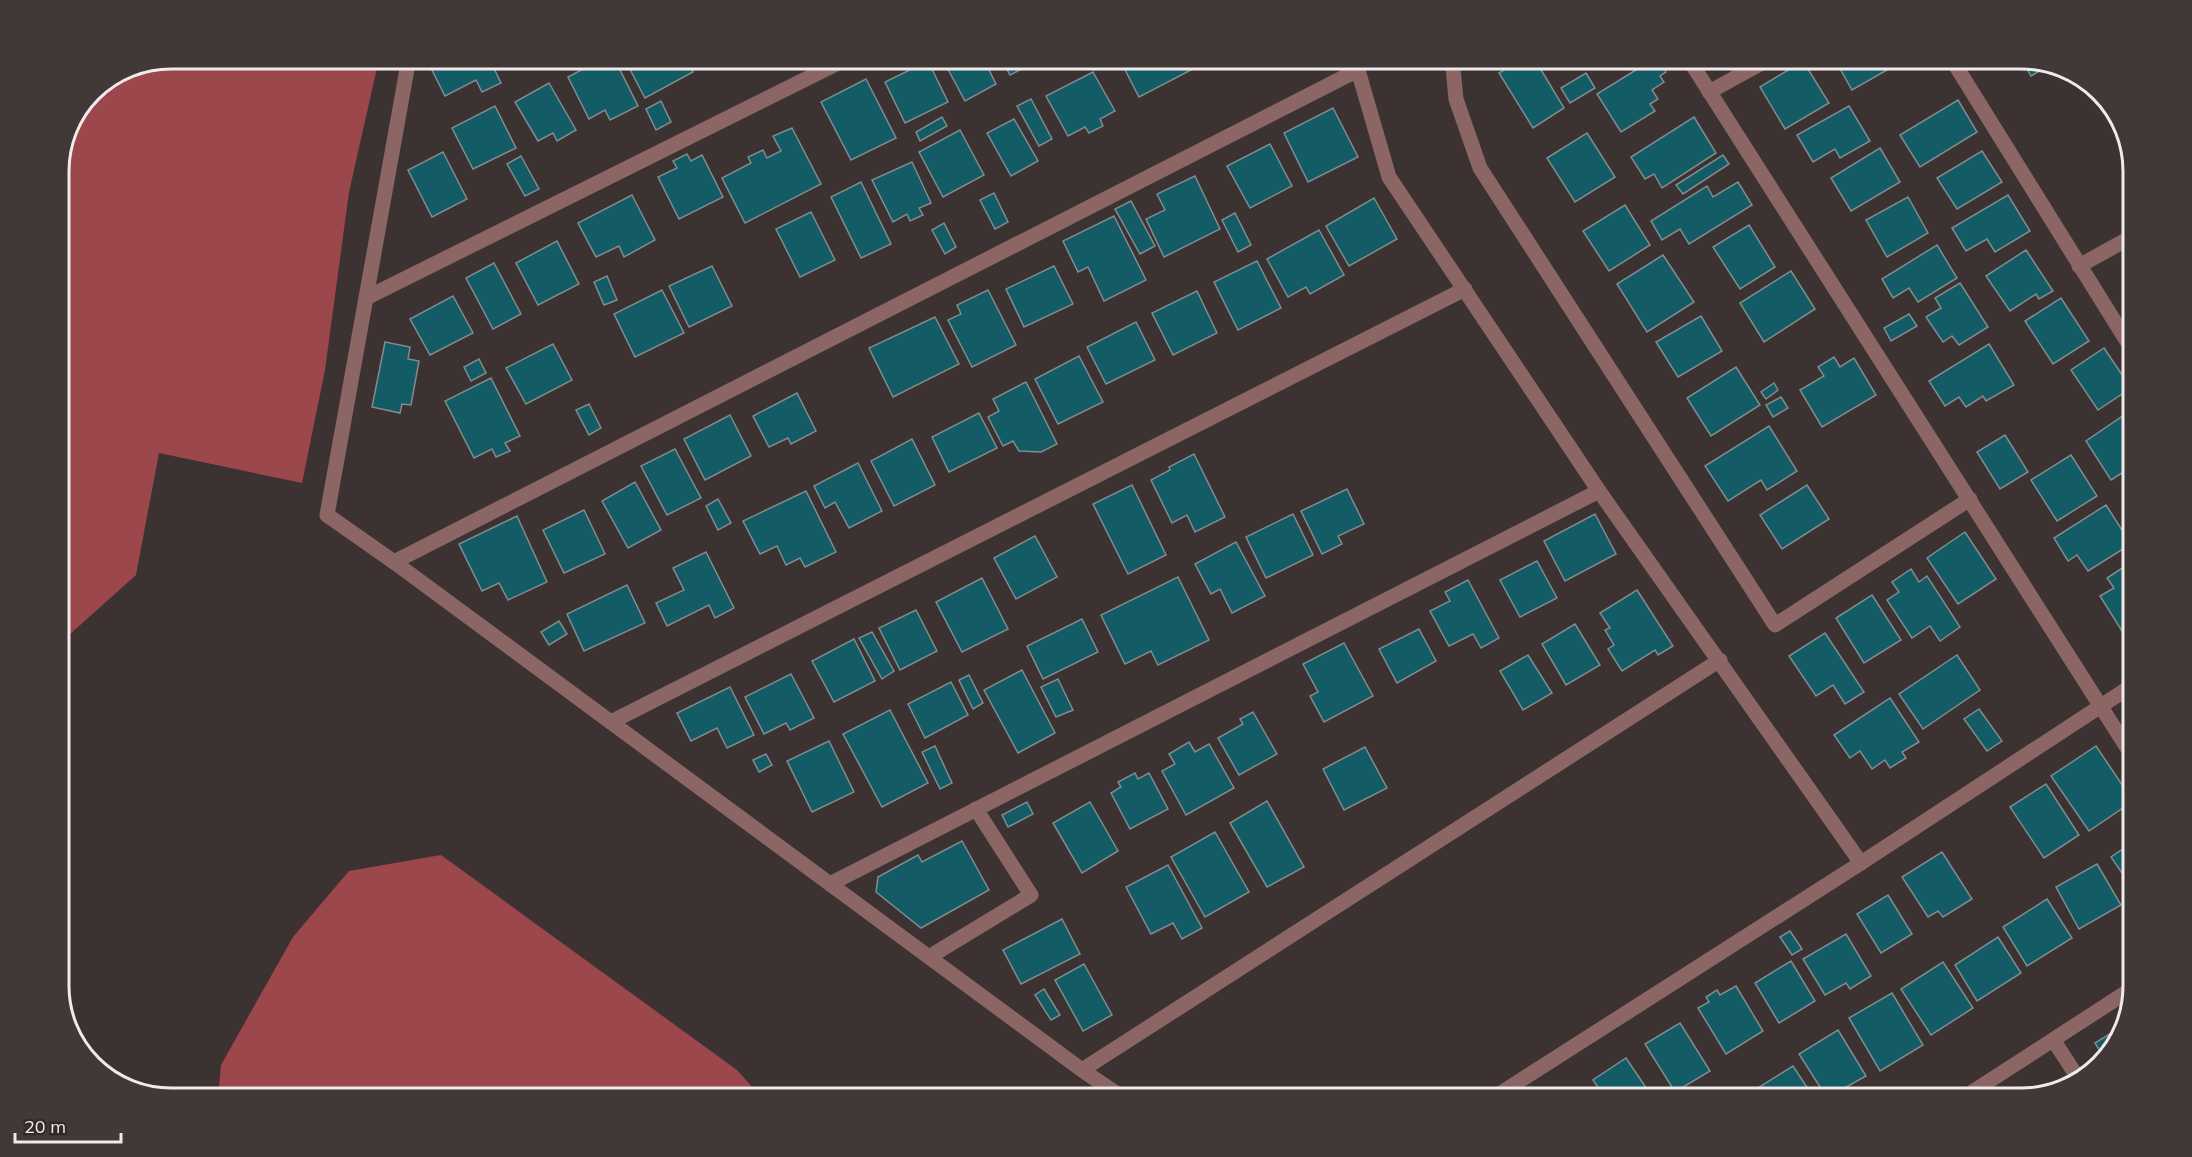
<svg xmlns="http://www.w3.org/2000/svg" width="2192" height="1157" font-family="Mulish,sans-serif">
	<rect width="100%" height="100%" fill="#3c3232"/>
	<g fill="#9c474c">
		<polygon points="171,58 379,59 349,192 325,370 302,483 159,453 136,575 59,644 59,164 92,91 128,67"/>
		<polygon points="441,855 737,1070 762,1098 218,1098 221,1065 293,937 349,871"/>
	</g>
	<g fill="#135b65" stroke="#808c8f" stroke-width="1.5">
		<polygon points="426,58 489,58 501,83 482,92 476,80 445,96"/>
		<polygon points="604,58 614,58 638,106 610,120 605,110 589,119 568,77"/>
		<polygon points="624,58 686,58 693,72 645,98"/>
		<polygon points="942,58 983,58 996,84 965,101"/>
		<polygon points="1001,58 1044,58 1010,75"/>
		<polygon points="1123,58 1188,58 1193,69 1139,97 1120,60"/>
		<polygon points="1493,58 1512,58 1497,68 1491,60"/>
		<polygon points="1523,58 1534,58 1564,108 1533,128 1499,73"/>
		<polygon points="1580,58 1601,58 1586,68"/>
		<polygon points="1655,58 1658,58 1666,72 1660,76 1664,82 1652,90 1658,99 1650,104 1655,111 1621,132 1597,94"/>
		<polygon points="1834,58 1899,58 1901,62 1852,90"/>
		<polygon points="2008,58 2021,58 2050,65 2031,76 2022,60 2012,66"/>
		<polygon points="928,61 948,102 905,123 885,82"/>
		<polygon points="1803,61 1829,103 1785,129 1760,87"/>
		<polygon points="1093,72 1115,111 1100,119 1103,126 1089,133 1085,127 1068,136 1046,96"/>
		<polygon points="1586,73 1595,88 1570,103 1561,88"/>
		<polygon points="866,79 896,138 851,160 821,102"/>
		<polygon points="549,83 576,130 557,141 553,133 538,141 515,102"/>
		<polygon points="1031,99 1052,139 1039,146 1017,106"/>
		<polygon points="1958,100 1977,132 1920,167 1900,135"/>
		<polygon points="661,101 671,122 656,130 646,109"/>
		<polygon points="495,106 516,148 473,169 452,128"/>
		<polygon points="1849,106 1870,141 1840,158 1835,149 1813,162 1797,135"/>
		<polygon points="1333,108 1358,157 1308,182 1284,133"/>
		<polygon points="942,117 947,126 920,141 916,132"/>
		<polygon points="1694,117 1716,153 1662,188 1654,174 1645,179 1631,157"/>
		<polygon points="1014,119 1038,161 1011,176 987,133"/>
		<polygon points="792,128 821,184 745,223 722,178 751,163 748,157 763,150 767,158 781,151 773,136"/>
		<polygon points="960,130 984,175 943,197 919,152"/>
		<polygon points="1587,133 1615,177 1575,202 1547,158"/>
		<polygon points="1270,144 1292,186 1250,208 1227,166"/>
		<polygon points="1880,148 1900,182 1851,211 1831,178"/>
		<polygon points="1982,151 2002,182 1957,209 1937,178"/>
		<polygon points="443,152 467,199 432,217 408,170"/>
		<polygon points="687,154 691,161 702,155 723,197 679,219 658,177 677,168 673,161"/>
		<polygon points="1723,155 1729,164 1683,194 1676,185"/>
		<polygon points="521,156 539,189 525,196 507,164"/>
		<polygon points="912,162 931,203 919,208 923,215 910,221 907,214 893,222 872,180"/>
		<polygon points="1195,176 1220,229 1164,257 1146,219 1165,210 1157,194"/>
		<polygon points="861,182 891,244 861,258 831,197"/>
		<polygon points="1738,182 1752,205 1689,244 1680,229 1662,240 1651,221 1707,186 1713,197"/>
		<polygon points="994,193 1008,222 995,229 980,200"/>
		<polygon points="632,195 655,240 624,257 619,246 596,257 578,223"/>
		<polygon points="2008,195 2030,231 1995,252 1987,239 1966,251 1952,228"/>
		<polygon points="1908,197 1928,233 1887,257 1866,220"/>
		<polygon points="1374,198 1397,239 1349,266 1326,226"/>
		<polygon points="1131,201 1155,246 1140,254 1115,209"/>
		<polygon points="1625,205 1650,245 1609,271 1583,231"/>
		<polygon points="811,212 835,260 800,277 776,229"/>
		<polygon points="1235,213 1251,245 1238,252 1222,220"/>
		<polygon points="1114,216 1146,280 1104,301 1088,267 1078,272 1063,241"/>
		<polygon points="944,223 956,247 945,254 932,230"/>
		<polygon points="1749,225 1775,267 1740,289 1713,247"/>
		<polygon points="1319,230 1344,275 1310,294 1306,287 1288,297 1267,259"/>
		<polygon points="557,241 579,284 538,305 516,263"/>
		<polygon points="1937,245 1957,278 1918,302 1909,288 1893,298 1882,279"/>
		<polygon points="2026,250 2053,291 2039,299 2036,294 2010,311 1986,276"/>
		<polygon points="2133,253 2133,272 2125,258"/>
		<polygon points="1663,255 1694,302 1647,332 1617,284"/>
		<polygon points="1257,261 1281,308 1238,330 1214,282"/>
		<polygon points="494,263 521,314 493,329 466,278"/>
		<polygon points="712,266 732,306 689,327 669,286"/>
		<polygon points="1054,266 1073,304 1024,327 1006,289"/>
		<polygon points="1791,271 1815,309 1764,342 1740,303"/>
		<polygon points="607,276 617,300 604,305 594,282"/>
		<polygon points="1960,283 1988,327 1959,345 1952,336 1943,342 1926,317 1941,308 1935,298"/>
		<polygon points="662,290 684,333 635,357 614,314"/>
		<polygon points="988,290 1016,345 972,367 948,320 961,314 957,305"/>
		<polygon points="1197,291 1217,333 1173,355 1152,313"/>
		<polygon points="453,296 473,333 430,355 410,319"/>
		<polygon points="2061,298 2089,341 2053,364 2025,321"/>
		<polygon points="1909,314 1917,326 1891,341 1884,328"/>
		<polygon points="1701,316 1722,351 1678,377 1656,342"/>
		<polygon points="935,317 959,364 893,397 869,348"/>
		<polygon points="1136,322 1155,360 1106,384 1087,347"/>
		<polygon points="385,342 410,347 408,359 419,361 411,405 402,404 400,413 372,407"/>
		<polygon points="553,344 572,380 526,404 506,368"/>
		<polygon points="1989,344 2014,385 1986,401 1983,396 1966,407 1959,397 1945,406 1929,381"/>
		<polygon points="2104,348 2131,388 2098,410 2071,370"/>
		<polygon points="1079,356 1103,402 1058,424 1035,379"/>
		<polygon points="1834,357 1840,367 1854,358 1876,395 1822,427 1800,390 1824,376 1818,367"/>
		<polygon points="479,359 486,373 471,381 464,367"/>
		<polygon points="1736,367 1760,405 1711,436 1687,398"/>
		<polygon points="491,378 520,436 505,443 510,451 496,457 492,449 474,458 445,401"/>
		<polygon points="1026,382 1057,444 1041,452 1019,451 1013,441 1003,446 988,417 999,411 993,399"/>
		<polygon points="1774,383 1778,390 1766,399 1761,392"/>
		<polygon points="797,393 816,431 791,444 788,438 769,447 753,416"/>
		<polygon points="1781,397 1788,408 1773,417 1766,405"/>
		<polygon points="589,404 601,428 589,435 576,410"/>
		<polygon points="2133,409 2133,466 2111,480 2086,441"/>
		<polygon points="979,413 997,448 949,472 932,437"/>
		<polygon points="730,415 751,456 705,480 684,439"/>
		<polygon points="1769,426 1797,471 1767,490 1761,480 1728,501 1705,466"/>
		<polygon points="2005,435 2028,472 2000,489 1977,452"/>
		<polygon points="912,439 935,485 894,506 871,461"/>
		<polygon points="675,449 701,498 667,515 641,466"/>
		<polygon points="1194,454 1225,517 1195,532 1187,515 1172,523 1151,480 1170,470 1169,467"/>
		<polygon points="2071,455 2097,496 2057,521 2031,480"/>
		<polygon points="858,463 882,511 849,528 835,502 825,508 814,486"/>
		<polygon points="635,482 661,530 628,548 602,501"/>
		<polygon points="1132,485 1166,555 1128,574 1093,504"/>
		<polygon points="1807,485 1829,519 1782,549 1760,515"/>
		<polygon points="1347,489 1364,524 1338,536 1342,544 1322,554 1301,511"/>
		<polygon points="806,491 836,552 805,567 800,558 786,565 777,546 760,554 743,521"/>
		<polygon points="718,499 731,523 718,530 706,506"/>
		<polygon points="2106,505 2131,544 2088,571 2077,555 2068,561 2054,538"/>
		<polygon points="584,510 605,554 564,573 543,530"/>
		<polygon points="1293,514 1313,555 1266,578 1246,537"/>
		<polygon points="1595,514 1616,554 1565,581 1544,541"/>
		<polygon points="517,516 547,582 508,600 499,583 482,591 459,544"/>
		<polygon points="1965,532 1996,579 1958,604 1927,558"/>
		<polygon points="1035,536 1057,577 1016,599 994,558"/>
		<polygon points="1236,542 1265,596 1232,613 1220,589 1211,594 1195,564"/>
		<polygon points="706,552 734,608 715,618 709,605 667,626 656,603 684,590 673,568"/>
		<polygon points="1537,561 1557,598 1520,617 1500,580"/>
		<polygon points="2133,561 2133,635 2127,639 2100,596 2114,588 2107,578"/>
		<polygon points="1911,569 1919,582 1927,576 1960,627 1940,641 1930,626 1912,638 1887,600 1899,592 1892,582"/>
		<polygon points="1178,577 1209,640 1158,665 1151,651 1125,664 1101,615"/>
		<polygon points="982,578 1008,629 962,652 936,602"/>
		<polygon points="1468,580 1499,638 1481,648 1473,634 1449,646 1430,611 1450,601 1445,592"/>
		<polygon points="627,585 645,623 584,651 567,614"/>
		<polygon points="1637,590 1673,646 1658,655 1655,650 1622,671 1608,649 1614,645 1605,630 1610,628 1600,613"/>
		<polygon points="1872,595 1901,640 1864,663 1836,618"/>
		<polygon points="916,610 937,651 900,670 879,628"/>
		<polygon points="1082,619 1098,652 1043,679 1027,646"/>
		<polygon points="559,621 567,634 549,645 541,632"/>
		<polygon points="1575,624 1600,665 1566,685 1542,644"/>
		<polygon points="1419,629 1436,661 1397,683 1379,649"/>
		<polygon points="872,632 894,671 882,679 859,638"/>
		<polygon points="1825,633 1864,692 1845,704 1833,685 1816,696 1789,656"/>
		<polygon points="854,639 875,681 834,702 812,661"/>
		<polygon points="1344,643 1373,696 1324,722 1310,696 1318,692 1303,664"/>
		<polygon points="1528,655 1552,693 1523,710 1500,671"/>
		<polygon points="1957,655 1980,690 1923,729 1899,694"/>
		<polygon points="1022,670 1055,733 1018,753 984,690"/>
		<polygon points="791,674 814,718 790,730 786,723 764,734 745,697"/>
		<polygon points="969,675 983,703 973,709 959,680"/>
		<polygon points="1058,679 1073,710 1056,717 1041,687"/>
		<polygon points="951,682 968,715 925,738 908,704"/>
		<polygon points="730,687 754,735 727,748 717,728 691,741 677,713"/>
		<polygon points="1890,698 1919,742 1902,752 1906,758 1890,768 1885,760 1872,769 1860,751 1850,758 1834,735"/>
		<polygon points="1979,709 2002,741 1987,751 1964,719"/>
		<polygon points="890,710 928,783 882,807 843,734"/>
		<polygon points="1253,712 1277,754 1239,775 1218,738 1243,724 1240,719"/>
		<polygon points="829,741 854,792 812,812 787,761"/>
		<polygon points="1189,742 1195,752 1209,744 1234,788 1186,815 1162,771 1175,764 1169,754"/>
		<polygon points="935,746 952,783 940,789 922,752"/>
		<polygon points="2096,746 2133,801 2089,831 2051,776"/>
		<polygon points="1365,747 1387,788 1344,810 1323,769"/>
		<polygon points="766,754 772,765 759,772 753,760"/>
		<polygon points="1135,773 1138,779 1149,773 1168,809 1130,829 1111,793 1121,787 1118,782"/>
		<polygon points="2046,784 2079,835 2044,858 2010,807"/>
		<polygon points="1267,801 1304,867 1267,887 1230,823"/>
		<polygon points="1027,802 1033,814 1008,827 1002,815"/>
		<polygon points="1090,802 1118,851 1082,873 1053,823"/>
		<polygon points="1215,832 1249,892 1205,917 1171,857"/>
		<polygon points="962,841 989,890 921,928 876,892 878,877 918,855 922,862"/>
		<polygon points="2133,842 2133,889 2111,857"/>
		<polygon points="1942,852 1972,899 1943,917 1938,911 1928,917 1902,877"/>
		<polygon points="2097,864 2121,905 2079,929 2056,887"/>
		<polygon points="1168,865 1202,928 1182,939 1173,923 1151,934 1126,887"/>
		<polygon points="1888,895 1912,934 1881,953 1857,914"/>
		<polygon points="2047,899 2072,938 2027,966 2003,927"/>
		<polygon points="1062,919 1080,954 1021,984 1003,950"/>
		<polygon points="1790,931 1802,949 1792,955 1780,937"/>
		<polygon points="1846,934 1871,976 1850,989 1846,983 1825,995 1803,959"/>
		<polygon points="1998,937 2021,973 1977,1001 1955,965"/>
		<polygon points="1791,961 1815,1001 1779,1023 1755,983"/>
		<polygon points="1943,962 1973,1008 1931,1035 1901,989"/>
		<polygon points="1084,964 1112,1015 1083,1031 1055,980"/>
		<polygon points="1736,986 1763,1031 1726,1054 1698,1008 1709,1002 1706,997 1717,990 1720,995"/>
		<polygon points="1044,989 1060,1015 1051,1020 1035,995"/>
		<polygon points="1892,993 1923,1045 1880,1071 1849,1018"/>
		<polygon points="1680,1023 1710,1071 1675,1092 1645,1044"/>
		<polygon points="2124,1025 2122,1036 2103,1056 2095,1043"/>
		<polygon points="1838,1030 1866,1076 1827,1098 1799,1054"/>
		<polygon points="1626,1058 1653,1098 1605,1098 1593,1080"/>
		<polygon points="1793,1066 1814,1098 1753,1098 1750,1093"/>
	</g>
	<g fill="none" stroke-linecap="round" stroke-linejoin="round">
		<polyline stroke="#8c6565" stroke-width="15" points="929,957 1031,895 976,809"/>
		<g stroke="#8c6565" stroke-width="15">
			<polyline points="409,58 327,515 394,562 1082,1070 1123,1098"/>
			<polyline points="1359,58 1358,70 1389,177 1599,491 1861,863"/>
			<polyline points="1452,58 1456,99 1480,168 1775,625 1970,499"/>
			<polyline points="1688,58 2133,757"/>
			<polyline points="1951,58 2133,351"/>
			<polyline points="1709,92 1771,58"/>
			<polyline points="2079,266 2133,236"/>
			<polyline points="366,298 848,58"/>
			<polyline points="394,562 1358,70"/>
			<polyline points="611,722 1465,289"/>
			<polyline points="830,884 1599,491"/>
			<polyline points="2054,1041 2080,1081"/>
			<polyline points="1082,1070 1720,660"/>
			<polyline points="1493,1098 1861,863 2133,685"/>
			<polyline points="1963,1098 2133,988"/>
		</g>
	</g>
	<path d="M0 0H2192V1157H0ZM171 69H2021A102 102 0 0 1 2123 171V986A102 102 0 0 1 2021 1088H171A102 102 0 0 1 69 986V171A102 102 0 0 1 171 69Z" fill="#413838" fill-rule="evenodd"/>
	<path fill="none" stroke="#f1eaea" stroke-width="3" d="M171 69H2021A102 102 0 0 1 2123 171V986A102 102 0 0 1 2021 1088H171A102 102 0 0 1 69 986V171A102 102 0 0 1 171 69Z"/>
	<path d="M15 1133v9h106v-9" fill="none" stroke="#f1eaea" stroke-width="3"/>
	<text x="24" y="1133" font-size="18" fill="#f1eaea" stroke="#322828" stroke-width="4.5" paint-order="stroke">20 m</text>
</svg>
